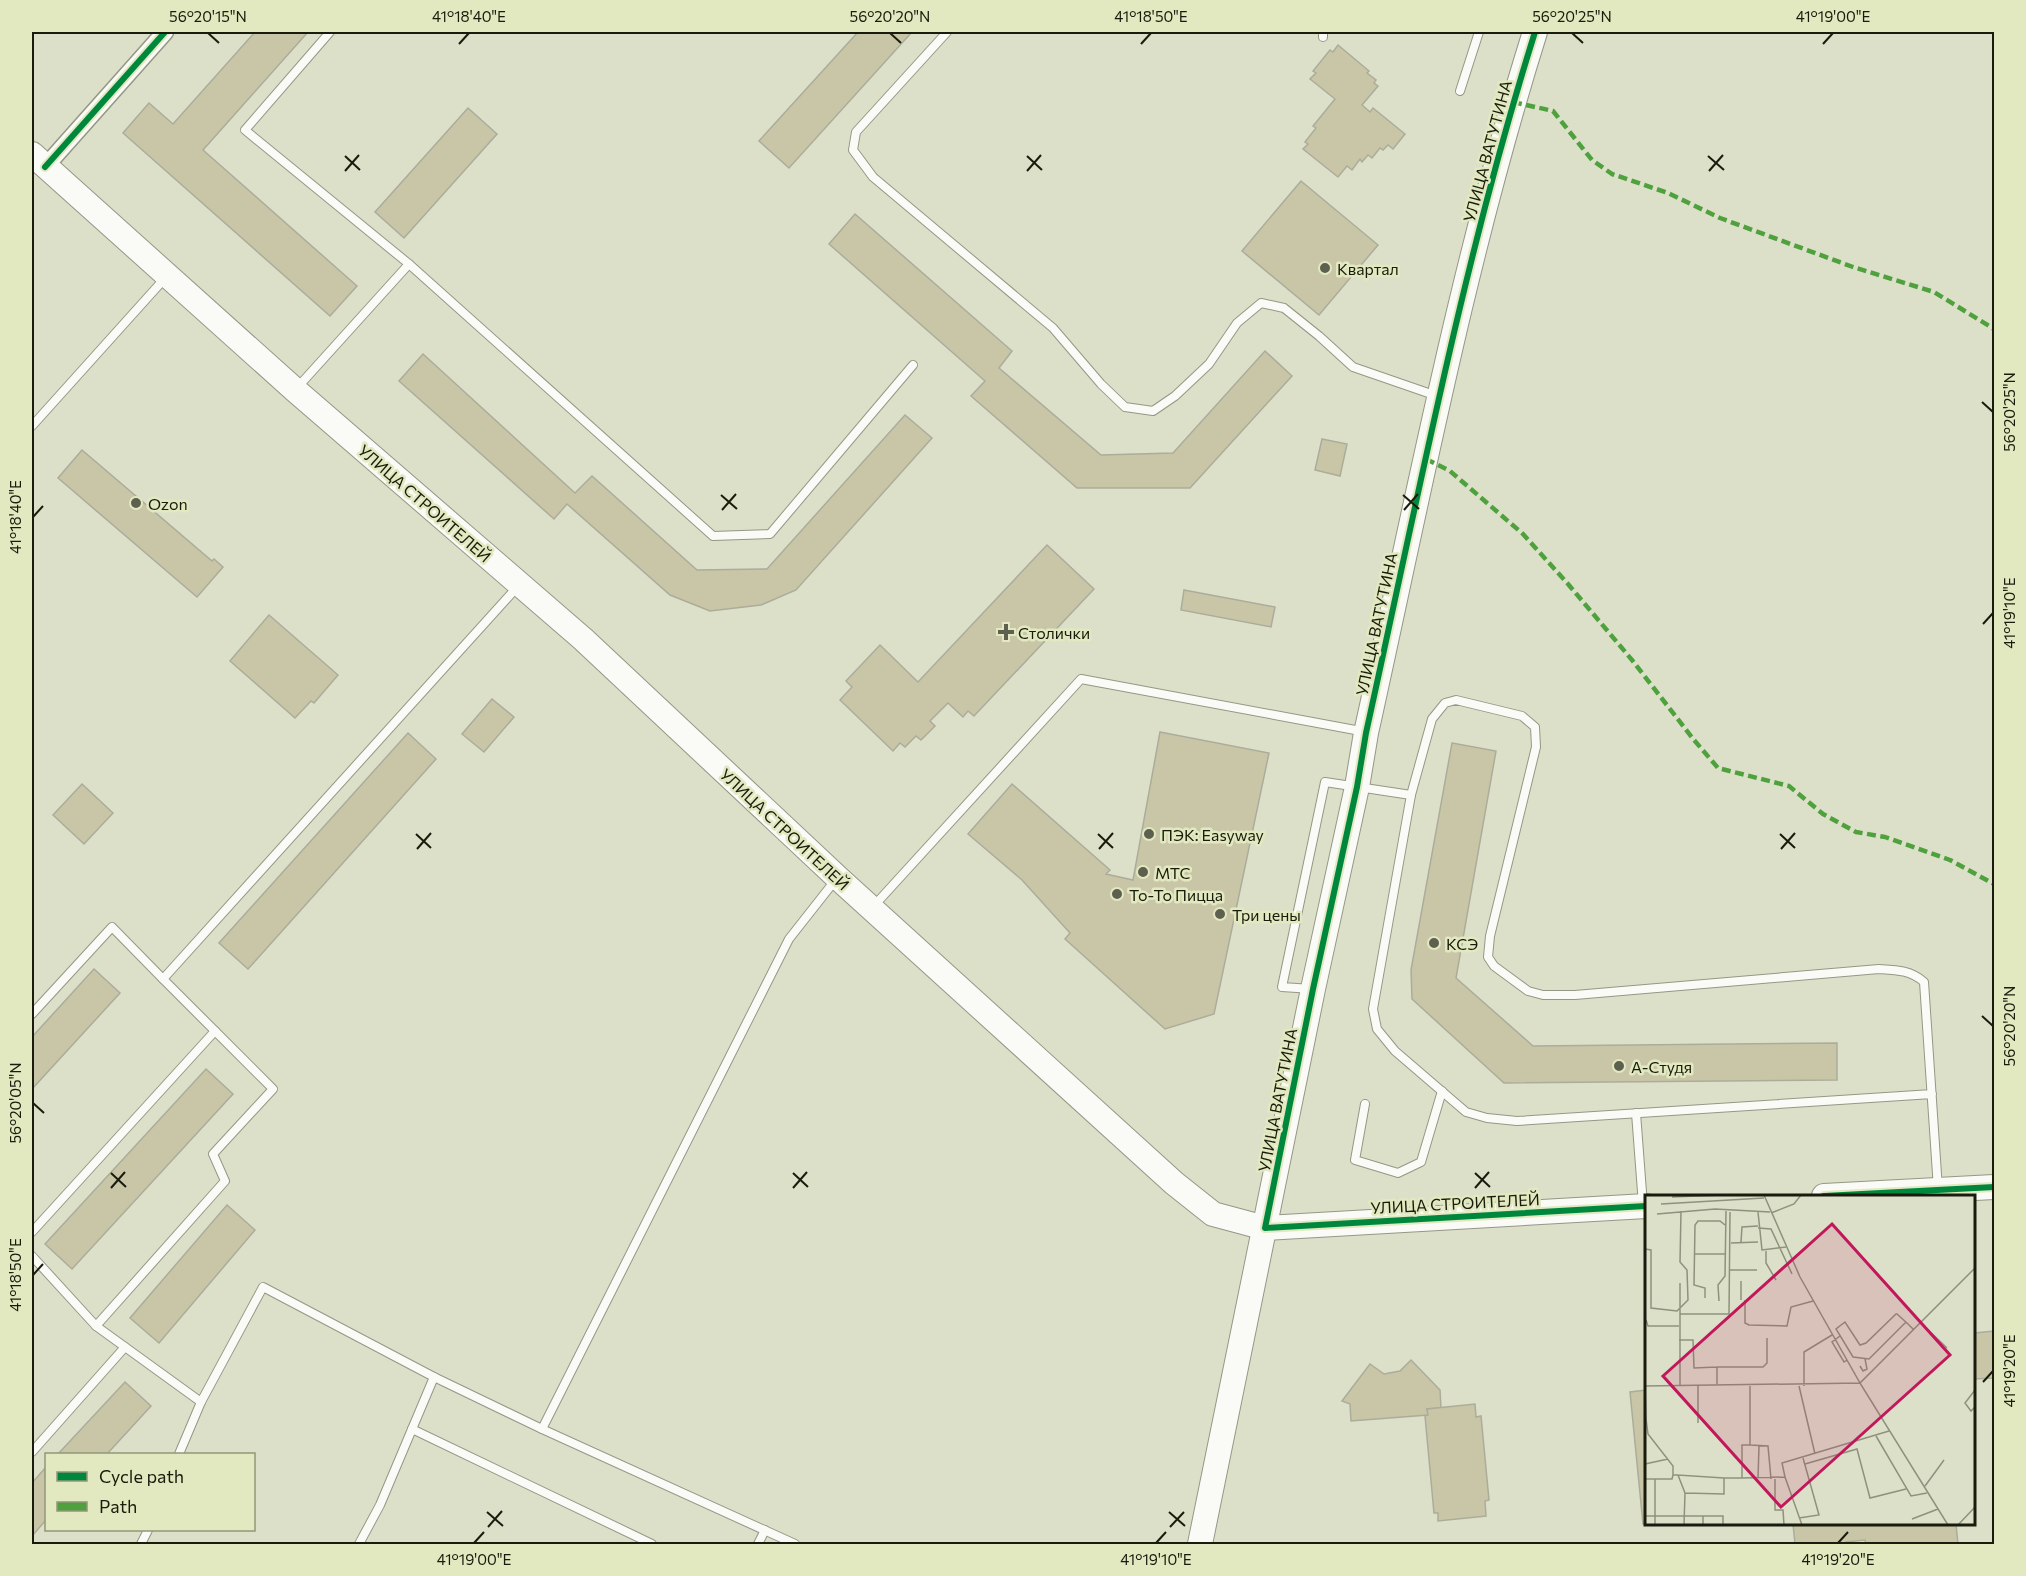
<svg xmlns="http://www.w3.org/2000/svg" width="2026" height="1576" font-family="Commissioner,sans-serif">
	<rect width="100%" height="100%" fill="#dce0c9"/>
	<g fill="#c9c6a7" stroke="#acac9b" stroke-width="1.5">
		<polygon points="255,32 308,32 203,150 357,286 330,316 123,133 149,103 173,124"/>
		<polygon points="858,32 912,32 789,168 759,141"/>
		<polygon points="1338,45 1369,71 1367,73 1376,80 1374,83 1378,86 1362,105 1370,112 1373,108 1405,134 1393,149 1388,145 1383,150 1380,148 1372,158 1368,155 1362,162 1360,159 1352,170 1347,166 1338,177 1303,149 1308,144 1305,142 1316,128 1313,126 1335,99 1310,79 1316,73 1313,71 1330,50 1333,52"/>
		<polygon points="468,108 497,134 404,238 375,212"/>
		<polygon points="1301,181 1378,245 1319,315 1242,251"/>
		<polygon points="855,214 1012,351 999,368 1101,455 1173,453 1265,351 1292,376 1190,488 1077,488 971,396 985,381 829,244"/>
		<polygon points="423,354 575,493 592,476 697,570 767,569 905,415 932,438 796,590 761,605 710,611 670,595 567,504 554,519 399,381"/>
		<polygon points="1322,439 1347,444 1340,476 1315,470"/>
		<polygon points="82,450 212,561 214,559 223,567 197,597 58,478"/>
		<polygon points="1047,545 1094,589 974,716 968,711 963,717 948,703 930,721 935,726 921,740 916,736 905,747 900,743 893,751 840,700 852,687 846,681 880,645 918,682"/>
		<polygon points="1184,590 1275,607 1271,627 1181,610"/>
		<polygon points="269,615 338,675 314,703 311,701 295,718 230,661"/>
		<polygon points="492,699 514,717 484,752 462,734"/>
		<polygon points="1160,732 1269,753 1214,1014 1165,1029 1065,939 1070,933 1022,880 968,834 1012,784 1110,870 1106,874 1133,880"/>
		<polygon points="408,733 436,759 248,969 219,943"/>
		<polygon points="1452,743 1496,751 1456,978 1533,1046 1837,1043 1837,1080 1504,1083 1412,999 1411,970"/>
		<polygon points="82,784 113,813 84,844 53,815"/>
		<polygon points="94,969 120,993 32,1089 32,1037"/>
		<polygon points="206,1069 233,1094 72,1269 45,1244"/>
		<polygon points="227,1205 255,1230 159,1343 130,1318"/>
		<polygon points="1994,1331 1994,1378 1974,1379 1974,1333"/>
		<polygon points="1411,1360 1440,1390 1441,1408 1427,1409 1428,1415 1351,1421 1350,1404 1342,1401 1370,1364 1384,1374 1400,1371"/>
		<polygon points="125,1382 151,1406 107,1454 58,1454"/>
		<polygon points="1646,1390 1646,1524 1654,1524 1643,1524 1630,1392"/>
		<polygon points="1475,1404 1476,1417 1481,1416 1489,1500 1485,1501 1486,1516 1438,1521 1438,1513 1434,1513 1425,1416 1428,1415 1427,1409"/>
		<polygon points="46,1467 46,1520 32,1536 32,1483"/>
		<polygon points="1793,1524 1956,1524 1958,1544 1866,1544 1865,1540 1846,1542 1846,1544 1795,1544"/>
	</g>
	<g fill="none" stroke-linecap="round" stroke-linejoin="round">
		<defs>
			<g id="lane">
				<polyline points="947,32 856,132 853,150 873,177 1053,328 1101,384 1125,407 1153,411 1175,396 1209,364 1237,323 1261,303 1284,308 1319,336 1353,367 1437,396"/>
				<polyline points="1323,32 1323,37"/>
				<polyline points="1460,91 1479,32"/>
				<polyline points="409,264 713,536 770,534 913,365"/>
				<polyline points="296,389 409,264 245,130 330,32"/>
				<polyline points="32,426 166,277"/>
				<polyline points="872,908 1081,679 1366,732"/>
				<polyline points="1312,989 1282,987 1325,782 1411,795"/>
				<polyline points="32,1014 112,927 163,979 519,585"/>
				<path d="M1932,1094L1517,1121L1487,1118L1466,1112L1395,1051L1377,1029L1373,1009L1411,795L1432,719L1445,703L1456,700L1522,716L1535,727L1536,747L1490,936L1488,957L1494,966L1528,991L1543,995H1575L1879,969C1896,970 1910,970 1924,982L1938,1189"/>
				<polyline points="1365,1104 1355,1160 1398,1173 1421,1162 1442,1091"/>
				<polyline points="1636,1113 1643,1205"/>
				<polyline points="32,1232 215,1031"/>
				<polyline points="32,1256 96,1326 201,1402 263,1287 434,1377 542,1429 795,1544"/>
				<polyline points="96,1326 225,1181 213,1154 273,1089 163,979"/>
				<polyline points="412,1429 652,1544"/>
				<polyline points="542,1429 789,939 837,878"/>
				<polyline points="32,1452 125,1347"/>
				<polyline points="179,1454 201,1402"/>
				<polyline points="141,1544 148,1530"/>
				<polyline points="359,1544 380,1505 434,1377"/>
				<polyline points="758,1544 765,1530"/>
			</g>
			<polyline id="street" points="45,167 165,32"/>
			<g id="secondary">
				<polyline points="32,154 295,390 583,639 838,878 1174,1183 1213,1214 1265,1228 1646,1206"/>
				<polyline points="1824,1196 1994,1187"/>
				<path d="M1200,1544L1313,989L1357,787L1366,733C1418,498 1463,261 1535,32"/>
			</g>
		</defs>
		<use href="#lane" stroke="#959786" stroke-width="10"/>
		<use href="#street" stroke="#959786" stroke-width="19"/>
		<use href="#secondary" stroke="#959786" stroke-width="26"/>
		<use href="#lane" stroke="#fafaf7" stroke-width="8"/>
		<use href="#street" stroke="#fafaf7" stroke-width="16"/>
		<use href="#secondary" stroke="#fafaf7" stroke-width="24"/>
		<g stroke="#4fa13e" stroke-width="4.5" stroke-dasharray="9 4.5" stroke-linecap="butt">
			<polyline points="1513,102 1553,111 1592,160 1612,174 1668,193 1720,218 1853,267 1934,292 1994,329"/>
			<polyline points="1426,459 1450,471 1523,534 1568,584 1632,660 1694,740 1718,768 1789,786 1823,814 1856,832 1885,837 1950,860 1994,884"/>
		</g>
		<defs>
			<g id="cycleway">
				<path d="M1535,32C1463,261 1418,498 1366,733L1357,787L1313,989L1265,1228L1646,1206"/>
				<polyline points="45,167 165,32"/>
				<polyline points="1824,1196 1994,1187"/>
			</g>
		</defs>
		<use href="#cycleway" stroke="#e2e9c0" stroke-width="10"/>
		<use href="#cycleway" stroke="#00873e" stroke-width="6"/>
	</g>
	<path fill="none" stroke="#191b0c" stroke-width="2" d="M208,33L219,43M890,33L901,43M1572,33L1583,43M459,44L469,33M1141,44L1151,33M1823,44L1833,33M345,156L360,170M1027,156L1042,170M1708,156L1724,170M345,171L359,155M1027,171L1041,155M1709,171L1723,155M1982,402L1993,412M721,495L737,509M1403,495L1419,509M722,510L736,494M1404,510L1418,494M33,517L43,506M1983,624L1993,613M416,834L431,848M1098,834L1113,848M1780,834L1795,848M417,849L431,833M1099,849L1113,833M1781,849L1795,833M1982,1016L1993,1026M33,1103L44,1113M111,1173L126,1187M793,1173L808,1187M1475,1173L1490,1187M111,1188L125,1172M793,1188L807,1172M1475,1188L1489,1172M33,1275L43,1264M1983,1382L1993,1371M487,1512L503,1526M1169,1512L1185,1526M488,1527L502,1511M1170,1527L1184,1512M474,1543L484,1532M1156,1543L1166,1532M1838,1543L1848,1532"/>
	<g fill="#5d604e" stroke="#e2e9c0" stroke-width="2">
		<circle cx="1325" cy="268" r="6"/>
		<circle cx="136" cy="503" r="6"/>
		<path d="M1003 623h6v6h6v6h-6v6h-6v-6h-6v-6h6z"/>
		<circle cx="1149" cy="834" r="6"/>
		<circle cx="1143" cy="872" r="6"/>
		<circle cx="1117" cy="894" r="6"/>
		<circle cx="1220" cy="914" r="6"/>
		<circle cx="1434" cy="943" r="6"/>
		<circle cx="1619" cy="1066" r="6"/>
	</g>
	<g text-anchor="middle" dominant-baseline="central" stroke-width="5" stroke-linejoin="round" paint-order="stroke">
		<g font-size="16" fill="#191b0c" stroke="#e2e9c0">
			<text transform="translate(1487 151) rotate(-75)">УЛИЦА ВАТУТИНА</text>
			<text transform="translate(425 503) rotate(41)">УЛИЦА СТРОИТЕЛЕЙ</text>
			<text transform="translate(1376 624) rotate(-78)">УЛИЦА ВАТУТИНА</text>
			<text transform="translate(785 829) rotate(43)">УЛИЦА СТРОИТЕЛЕЙ</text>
			<text transform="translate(1277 1100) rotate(-79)">УЛИЦА ВАТУТИНА</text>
			<text transform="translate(1455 1203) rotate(-3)">УЛИЦА СТРОИТЕЛЕЙ</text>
		</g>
		<g font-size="16" fill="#191b0c" stroke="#e2e9c0" text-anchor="start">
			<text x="1337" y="268">Квартал</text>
			<text x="148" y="503">Ozon</text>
			<text x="1018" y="632">Столички</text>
			<text x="1161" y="834">ПЭК: Easyway</text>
			<text x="1155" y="872">МТС</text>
			<text x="1129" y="894">То-То Пицца</text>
			<text x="1232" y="914">Три цены</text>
			<text x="1446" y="943">КСЭ</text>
			<text x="1631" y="1066">А-Студя</text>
		</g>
	</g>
	<g transform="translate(1645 1195)">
		<rect width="330" height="330" fill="#dce0c9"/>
		<path fill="none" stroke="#8e917d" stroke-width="1.5" d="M119,0L155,82L215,188L330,73M27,2L77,0M16,9L119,3M113,17L117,55L141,52M126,18L149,9L156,0M12,19L70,14L125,17M113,33L126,34L147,79M96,47L97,32L113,31M86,48L113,47M0,54L6,55V113L32,116L43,105L42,75L35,67L36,16M121,56V68L131,85M49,59H80M85,75H112M96,86V105M60,103V93L49,90L50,30L53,26H75L80,30M100,105V128L104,130L142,131L146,112L168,106M74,106L73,90L80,81L81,16M35,119H84L85,17M1,125L3,131H34M261,127L224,164L208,162L191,134L200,127L215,150L221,148L251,119H252L263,129L268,134M276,128L302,153M195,141L187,147L199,167L202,165M34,145H48L49,173L72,172V189M215,171L218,176L222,174L220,164M72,172H118L122,168V143M35,190V88M0,191L215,188L303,330M53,191V228M154,191L170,259M159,191V157L187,140M0,193L1,224M330,195L320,208L326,216L330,212M1,224L3,239L28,271V280H33M231,241L266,301L282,298M105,250L123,251L126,284M0,269L23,264M160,269L212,254L225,303L261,294M140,282L157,330M97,283L140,282L137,268L244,236M113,283L114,251M0,284H27L28,280M130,284V315H138L139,330M280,291L299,265M40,298L33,280L79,283M0,321H58V330M58,321H78V330M154,323L174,320L158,263M267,324L293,314M10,330V284M39,330L40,298L79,299V283H97V250H105V191M313,330L330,312"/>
		<path fill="#c2185b" fill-opacity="0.15" stroke="#c2185b" stroke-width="3" d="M187,29L305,160L136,312L18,181Z"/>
		<rect width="330" height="330" fill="none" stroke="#191b0c" stroke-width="3"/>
	</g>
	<rect width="2026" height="1576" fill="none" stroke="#e2e9c0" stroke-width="66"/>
	<rect x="45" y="1453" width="210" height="78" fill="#e2e9c0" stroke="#929778" stroke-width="1.5"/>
	<rect x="57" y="1472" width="30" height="9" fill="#00873e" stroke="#929778" stroke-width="1.5"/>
	<text x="99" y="1483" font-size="18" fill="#191b0c">Cycle path</text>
	<rect x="57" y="1502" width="30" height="9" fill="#4fa13e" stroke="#929778" stroke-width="1.5"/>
	<text x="99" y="1513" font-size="18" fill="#191b0c">Path</text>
	<rect x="33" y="33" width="1960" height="1510" fill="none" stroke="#191b0c" stroke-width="2"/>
	<g font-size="15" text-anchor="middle" fill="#191b0c">
		<text x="208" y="22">56°20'15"N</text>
		<text x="469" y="22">41°18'40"E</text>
		<text x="890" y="22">56°20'20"N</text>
		<text x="1151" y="22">41°18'50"E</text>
		<text x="1572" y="22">56°20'25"N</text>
		<text x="1833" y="22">41°19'00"E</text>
		<text transform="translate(2010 412) rotate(-90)" y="5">56°20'25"N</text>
		<text transform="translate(16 517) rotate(-90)" y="5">41°18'40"E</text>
		<text transform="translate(2010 613) rotate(-90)" y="5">41°19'10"E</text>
		<text transform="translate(2010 1026) rotate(-90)" y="5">56°20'20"N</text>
		<text transform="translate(16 1103) rotate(-90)" y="5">56°20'05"N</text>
		<text transform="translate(16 1275) rotate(-90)" y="5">41°18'50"E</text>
		<text transform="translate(2010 1371) rotate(-90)" y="5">41°19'20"E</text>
		<text x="474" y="1565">41°19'00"E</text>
		<text x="1156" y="1565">41°19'10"E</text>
		<text x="1838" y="1565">41°19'20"E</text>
	</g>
</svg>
